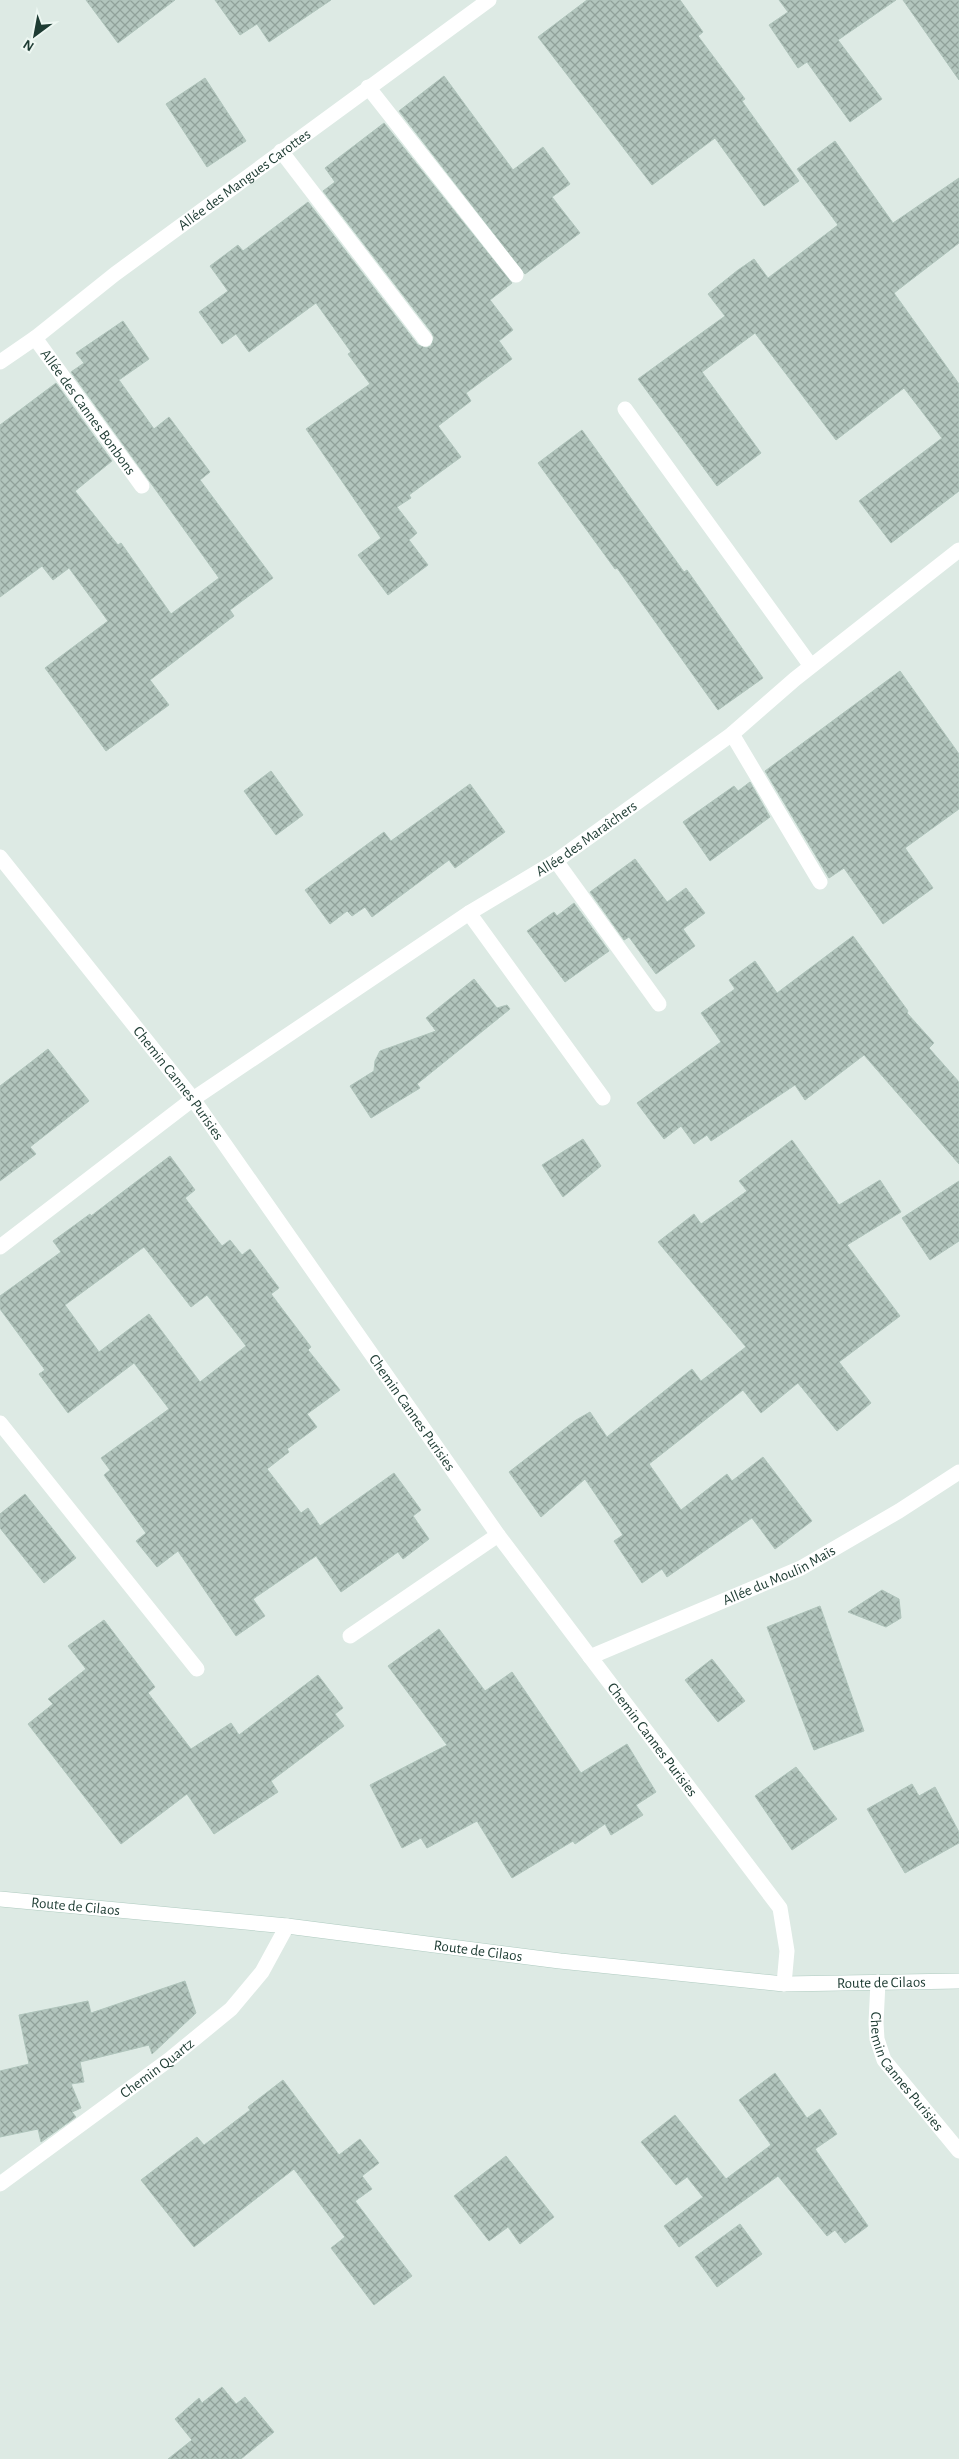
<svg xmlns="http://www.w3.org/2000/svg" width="959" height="2459" font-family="'Alegreya Sans',sans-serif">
	<defs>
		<pattern id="building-cross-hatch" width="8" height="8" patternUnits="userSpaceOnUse" patternTransform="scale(1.25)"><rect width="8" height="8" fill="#b2c5bd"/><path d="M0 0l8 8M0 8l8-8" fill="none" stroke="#90a19a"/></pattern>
	</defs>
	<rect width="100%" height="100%" fill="#ddeae4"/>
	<g fill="url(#building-cross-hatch)" stroke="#afc4bb" fill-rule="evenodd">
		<polygon points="86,0 175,0 118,43"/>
		<polygon points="215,0 331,0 269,42 257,24 240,35"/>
		<polygon points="587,0 680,0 703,32 698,36 745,99 742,101 799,181 764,206 715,138 652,185 538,37"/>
		<polygon points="779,0 896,0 838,40 882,99 850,122 807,62 798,68 769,25 788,12"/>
		<polygon points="903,0 959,0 959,80"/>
		<polygon points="444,76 513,170 543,147 570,184 552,197 580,233 525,274 399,111"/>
		<polygon points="205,78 246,141 207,167 166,104"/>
		<polygon points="384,123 512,283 490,300 513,330 499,341 512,359 466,393 471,401 438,426 461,457 409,495 411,498 397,507 417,533 409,540 428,565 388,595 358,555 381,538 306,429 370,384 348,354 351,352 316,303 249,352 236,334 222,344 199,312 228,291 210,266 238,245 243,251 308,202 418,345 426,348 431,346 434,338 432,333 323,191 335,182 325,168"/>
		<polygon points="835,141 893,223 959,178 959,243 894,293 959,384 959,491 891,543 859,501 942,438 904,388 836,440 755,333 702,372 761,453 717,486 638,379 725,316 708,294 738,270 754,259 768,278 838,225 797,169"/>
		<polygon points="123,321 149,359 119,380 154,429 169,417 210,472 200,480 273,578 230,610 234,616 150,680 169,705 106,751 45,668 108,621 69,568 53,580 42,566 0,597 0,425 56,383 112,461 75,491 118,545 121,543 171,614 219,578 71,372 84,363 76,353"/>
		<polygon points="582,430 684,572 687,570 763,678 718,710 617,568 615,569 538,463"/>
		<polygon points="900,671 959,754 959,809 905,848 933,888 883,924 844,868 829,878 765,771"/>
		<polygon points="271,771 303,815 276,835 244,791"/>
		<polygon points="750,782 770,817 710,861 683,822 734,786 738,791"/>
		<polygon points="470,784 505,832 455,868 449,860 372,917 365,907 352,916 347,911 330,924 305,890 384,832 391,841"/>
		<polygon points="635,859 667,902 686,888 705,913 683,929 695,946 656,974 629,937 624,940 590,892"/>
		<polygon points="574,903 609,951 565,982 527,931 554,912 557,916"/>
		<polygon points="853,936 908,1011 907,1013 934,1043 929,1048 959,1082 959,1164 864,1055 805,1100 795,1085 711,1141 707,1135 694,1144 681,1126 664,1139 637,1103 721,1042 701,1013 735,989 729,980 755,961 777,993"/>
		<polygon points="474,979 497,1008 507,1005 510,1009 417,1084 420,1088 371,1118 350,1086 374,1071 375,1061 380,1051 436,1031 426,1018"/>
		<polygon points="48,1049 89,1101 30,1147 36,1154 0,1181 0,1086"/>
		<polygon points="583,1139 601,1166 563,1197 542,1165"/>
		<polygon points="792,1140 839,1205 880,1180 901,1212 847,1245 900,1316 839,1362 871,1403 837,1431 798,1383 761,1413 743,1390 649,1464 681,1510 727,1474 732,1481 763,1457 812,1521 775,1549 752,1518 667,1577 662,1569 642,1583 614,1541 623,1535 585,1479 541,1517 509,1472 576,1420 590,1412 607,1437 692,1369 701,1381 746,1347 658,1242 694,1214 701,1224 747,1191 739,1181"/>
		<path d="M170,1156L195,1190L185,1198L222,1246L230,1240L242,1255L250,1249L279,1288L271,1294L311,1347L308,1350L340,1390L307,1414L317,1427L287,1449L289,1452L267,1469L301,1513L308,1508L320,1526L394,1473L421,1510L413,1516L429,1539L403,1559L398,1552L341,1592L316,1556L253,1599L265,1616L236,1636L178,1551L157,1567L136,1541L146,1533L104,1475L110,1470L101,1458L169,1409L134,1363L68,1413L39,1374L45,1370L0,1309V1296L61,1252L53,1241L90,1214L91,1216ZM144,1247L191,1307L207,1295L246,1346L200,1382L149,1314L99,1352L65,1305Z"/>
		<polygon points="959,1181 959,1241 930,1260 902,1218"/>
		<polygon points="25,1494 76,1558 44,1583 0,1528 0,1514"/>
		<polygon points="882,1590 899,1599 901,1618 886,1627 848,1612"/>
		<polygon points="820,1606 864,1731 814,1750 767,1627"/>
		<polygon points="104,1620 155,1687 148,1693 191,1749 231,1723 239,1735 318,1675 343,1708 335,1714 344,1726 271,1781 278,1792 214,1834 187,1794 121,1844 28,1724 53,1704 48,1699 86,1669 68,1646"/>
		<polygon points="439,1629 485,1691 512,1672 581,1773 627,1744 656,1792 636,1805 643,1815 611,1835 605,1824 575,1844 573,1841 512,1878 477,1821 427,1848 421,1838 402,1848 370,1785 447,1745 388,1666"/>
		<polygon points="712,1659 745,1701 718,1722 685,1680"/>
		<polygon points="796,1767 837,1819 792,1850 755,1796"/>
		<polygon points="912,1784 919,1796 935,1787 959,1832 959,1843 905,1873 867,1809"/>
		<polygon points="185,1981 196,2013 152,2054 149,2045 80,2062 84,2082 71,2084 81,2108 72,2112 76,2117 41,2142 38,2129 0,2137 0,2071 29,2064 19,2015 88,2001 91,2013"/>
		<polygon points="775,2073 807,2118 820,2109 837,2134 815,2149 868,2226 845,2243 835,2230 827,2236 778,2176 679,2247 664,2226 703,2197 687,2177 676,2185 641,2142 675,2115 726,2179 771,2145 739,2100"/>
		<polygon points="283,2080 339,2155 360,2139 379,2163 362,2176 372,2189 355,2201 412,2276 374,2305 331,2248 345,2237 294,2169 194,2247 141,2180 197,2137 204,2145 250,2110 248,2107"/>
		<polygon points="506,2156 554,2217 520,2244 508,2227 489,2241 454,2196"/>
		<polygon points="740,2224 762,2254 717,2287 695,2257"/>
		<polygon points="222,2387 236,2404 245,2397 274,2432 241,2459 168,2459 192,2440 175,2419 199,2398 202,2403"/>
	</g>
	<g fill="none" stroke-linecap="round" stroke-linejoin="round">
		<defs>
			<g id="secondary">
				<path id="s8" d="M0,1899L287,1926L560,1961L784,1984L959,1981"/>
			</g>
		</defs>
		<use href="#secondary" stroke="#afcbc0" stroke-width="16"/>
		<g stroke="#fff" stroke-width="15">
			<polyline points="368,87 516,275"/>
			<polyline points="281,151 425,339"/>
			<path id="s1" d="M35,338L142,486"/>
			<polyline points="350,1636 498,1535"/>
		</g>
		<g stroke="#fff" stroke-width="15">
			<path id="s2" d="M0,362L35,338L115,274L489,0"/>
			<polyline points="625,409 811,666"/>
			<polyline points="732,734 820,882"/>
			<path id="s3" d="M0,857L193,1099L498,1535L780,1908L787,1951L784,1984"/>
			<polyline points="556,861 659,1004"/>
			<polyline points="469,913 603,1098"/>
			<path id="s4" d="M0,1247L193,1099L469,913L556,861L732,734L795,679L959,550"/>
			<polyline points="0,1423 197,1669"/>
			<path id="s5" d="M590,1657L801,1568L899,1511L959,1472"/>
			<path id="s6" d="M878,1982L876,2023L877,2039L884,2060L959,2151"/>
			<path id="s7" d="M0,2184L170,2059L231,2009L262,1972L287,1926"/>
		</g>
		<use href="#secondary" stroke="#fff" stroke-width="15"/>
	</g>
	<g text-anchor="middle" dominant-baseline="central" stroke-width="5" stroke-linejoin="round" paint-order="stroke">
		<g font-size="15" fill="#1d3b32" stroke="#edf7f2">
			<text stroke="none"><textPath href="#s2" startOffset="305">Allée des Mangues Carottes</textPath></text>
			<text stroke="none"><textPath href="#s1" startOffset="91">Allée des Cannes Bonbons</textPath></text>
			<text stroke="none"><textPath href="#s4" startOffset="715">Allée des Maraîchers</textPath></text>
			<text stroke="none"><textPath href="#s3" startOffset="288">Chemin Cannes Purisies</textPath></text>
			<text stroke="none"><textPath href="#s3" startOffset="692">Chemin Cannes Purisies</textPath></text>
			<text stroke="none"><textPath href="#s5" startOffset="206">Allée du Moulin Maïs</textPath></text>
			<text stroke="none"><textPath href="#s3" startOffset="1098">Chemin Cannes Purisies</textPath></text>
			<text stroke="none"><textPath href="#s8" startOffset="76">Route de Cilaos</textPath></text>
			<text stroke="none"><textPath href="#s8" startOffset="481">Route de Cilaos</textPath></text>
			<text stroke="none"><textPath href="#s8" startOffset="886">Route de Cilaos</textPath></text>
			<text stroke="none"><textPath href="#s7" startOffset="195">Chemin Quartz</textPath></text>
			<text stroke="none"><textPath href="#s6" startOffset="99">Chemin Cannes Purisies</textPath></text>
		</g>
	</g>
	<g transform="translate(35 35) rotate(212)" stroke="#edf7f2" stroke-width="4" paint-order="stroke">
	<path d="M0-4L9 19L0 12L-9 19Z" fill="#1d3b32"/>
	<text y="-8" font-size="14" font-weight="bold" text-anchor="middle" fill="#1d3b32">N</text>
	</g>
</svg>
